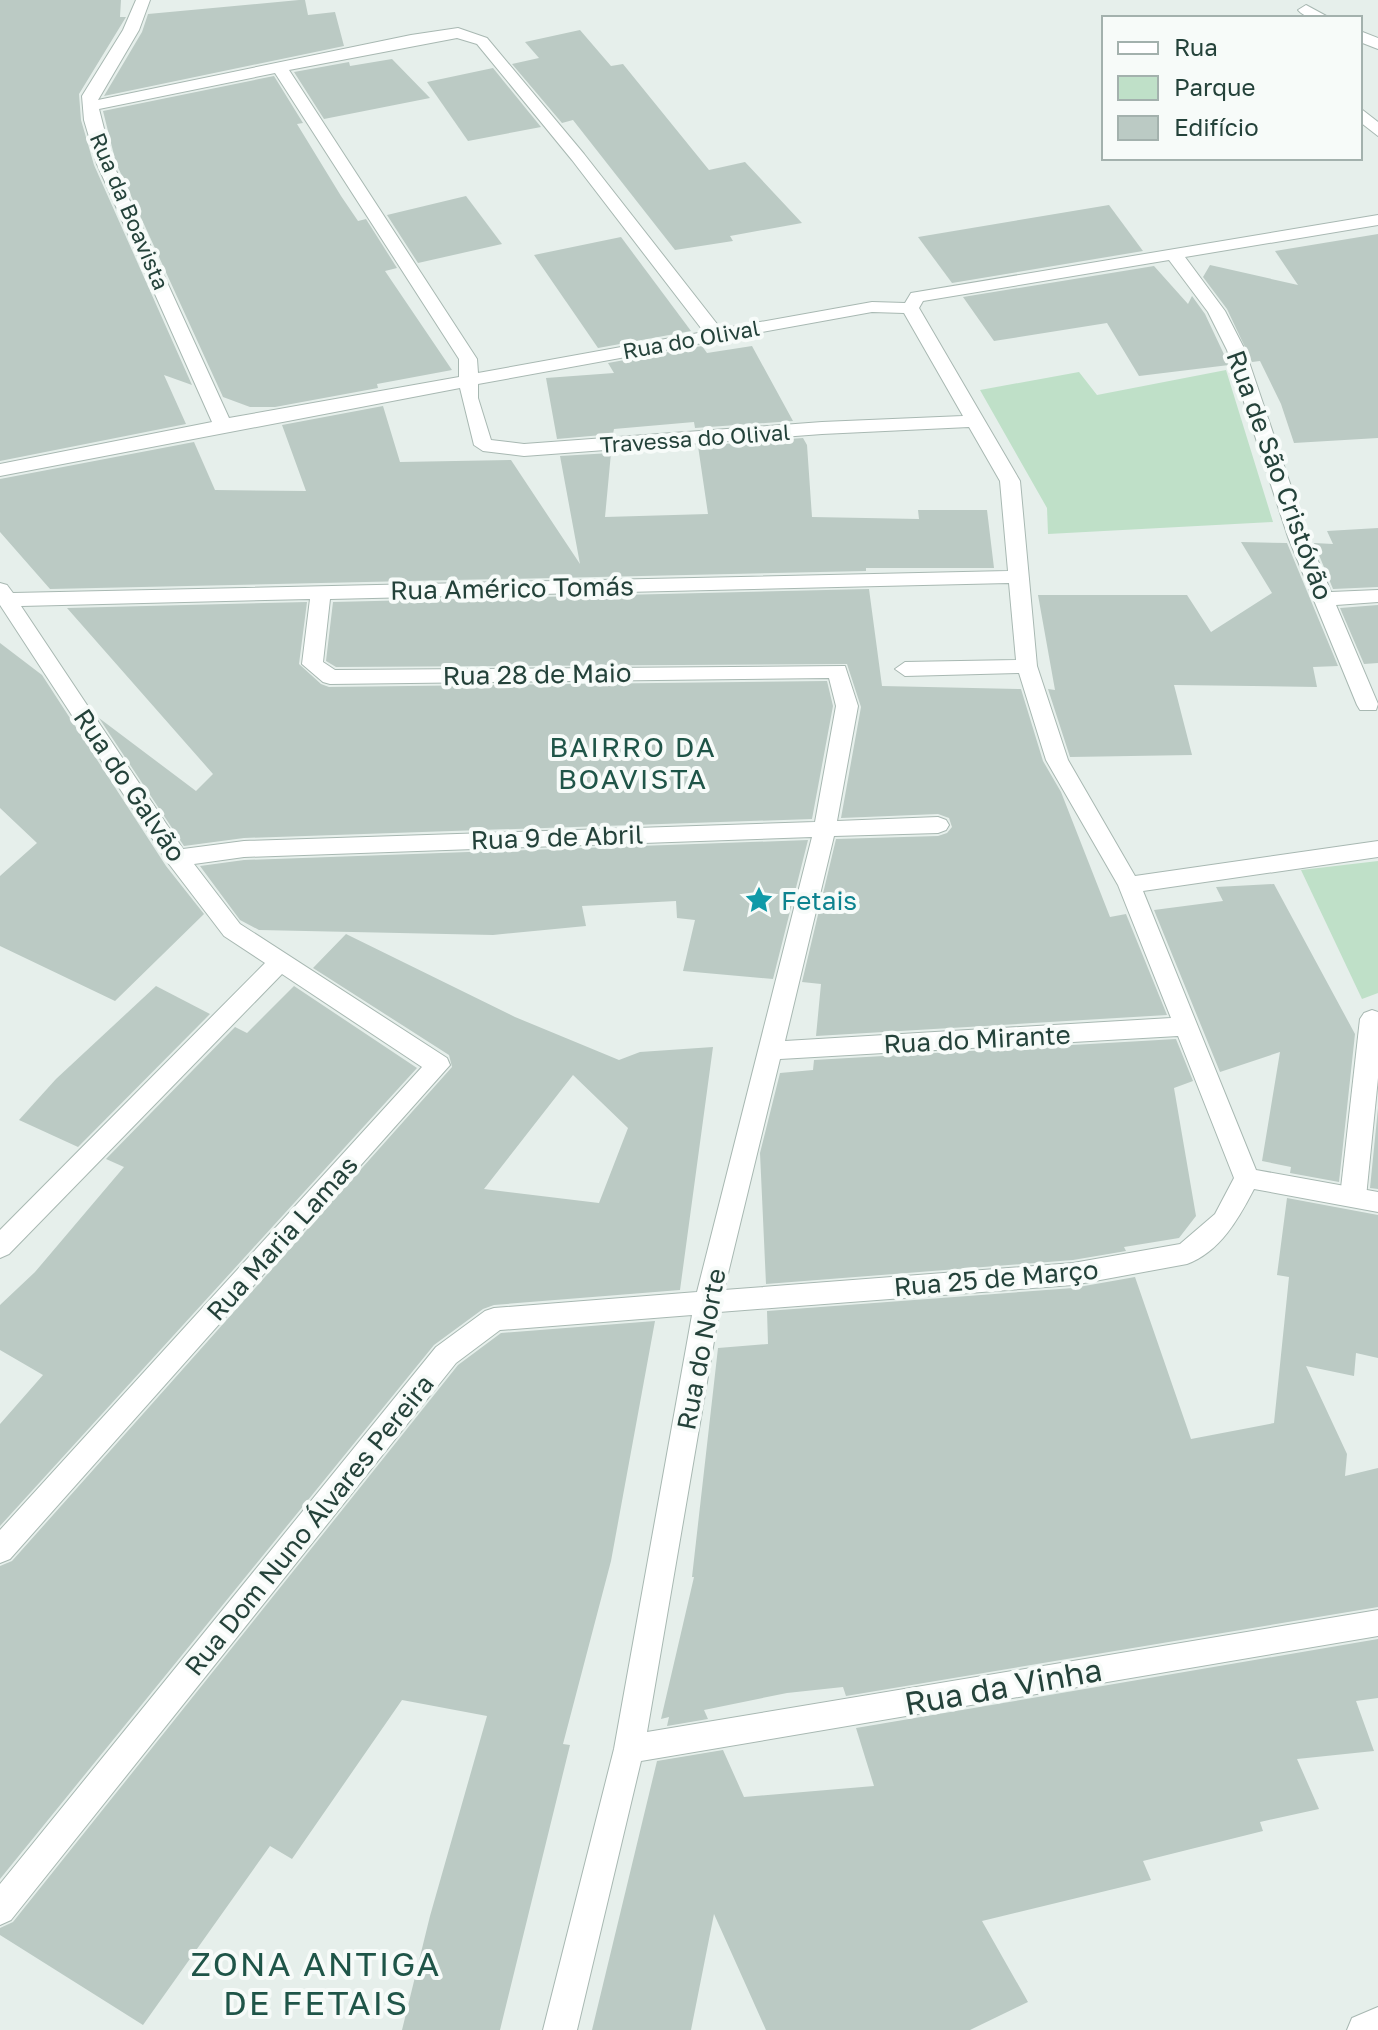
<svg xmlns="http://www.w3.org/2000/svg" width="1378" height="2030" font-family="'Golos Text',sans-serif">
	<rect width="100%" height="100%" fill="#e6efeb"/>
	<g fill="#bfe0c8">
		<polygon points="1226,370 1273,522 1048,534 1047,508 980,390 1079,372 1097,395"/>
		<polygon points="1378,861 1378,993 1362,999 1301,870"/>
	</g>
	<g fill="#bbcac4" fill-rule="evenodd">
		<polygon points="0,0 121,0 120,17 126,17 79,94 81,120 94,165 192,385 164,375 186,424 0,461"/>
		<polygon points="299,0 305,0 308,15 335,12 344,46 104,96 142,32 148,14"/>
		<polygon points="580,30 611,66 623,64 709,170 745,162 802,223 730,236 733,241 675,250 573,120 562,123 512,64 539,58 525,42"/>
		<polygon points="392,59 430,98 324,119 294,72 349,62 350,66"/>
		<polygon points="493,68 541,127 468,141 427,82"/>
		<polygon points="274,76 303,123 297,124 341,196 358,221 366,219 397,268 385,271 452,370 377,384 378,388 275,407 250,407 223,397 116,163 103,111"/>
		<polygon points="466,196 502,244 418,263 387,215"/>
		<polygon points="1109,205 1143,251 952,283 918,237"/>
		<polygon points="1378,234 1378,438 1294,443 1281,404 1260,361 1252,362 1227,309 1203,277 1210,265 1298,285 1275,251"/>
		<polygon points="621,237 691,331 598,348 534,255"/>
		<polygon points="1154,266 1188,304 1192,296 1205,314 1229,365 1139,376 1107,323 994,341 963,297"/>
		<polygon points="702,346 707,353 752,346 793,421 695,428 694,422 614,429 613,434 557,439 546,378 614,373 608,363"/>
		<polygon points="383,406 400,462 511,460 580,564 560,456 611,453 605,517 708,514 698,446 803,438 807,445 812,517 919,519 918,510 987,510 994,568 866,568 866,571 50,589 0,532 0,479 194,442 215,490 306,491 282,425"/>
		<polygon points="1378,528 1378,587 1333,589 1314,543 1333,544 1327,531"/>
		<polygon points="1241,542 1287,543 1338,666 1313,667 1317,687 1174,685 1192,755 1070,757 1048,689 1055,690 1038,595 1187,595 1211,632 1272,593"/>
		<polygon points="869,589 882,686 1021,689 1043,761 1061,792 1110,917 1126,914 1167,1015 816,1036 821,984 802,982 836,839 938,836 947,833 952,827 949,818 938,814 841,818 861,707 847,664 336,667 326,661 333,602"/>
		<polygon points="307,602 299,664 321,684 329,687 827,681 833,706 812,819 244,838 184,846 99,718 196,791 213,774 67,608"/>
		<polygon points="1378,605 1378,663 1364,664 1340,608"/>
		<polygon points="0,643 42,675 166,866 204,914 115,1001 0,946 0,876 37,843 0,808"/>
		<polygon points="808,840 773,979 683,971 695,920 677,918 676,901 582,906 586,926 493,935 259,930 240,920 200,866 244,860"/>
		<polygon points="1274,884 1355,1034 1339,1182 1290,1173 1291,1167 1262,1161 1280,1052 1220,1072 1154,910 1223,901 1216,887"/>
		<path d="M346,934L515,1017L619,1060L640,1052L713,1047L680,1290L494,1305L483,1309L434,1345L0,1879V1566L12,1561L452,1067L449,1055L313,968ZM573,1075L628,1128L599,1203L484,1189Z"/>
		<polygon points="156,986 210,1014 78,1147 19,1120 56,1079"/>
		<polygon points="294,986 417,1068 0,1526 0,1424 43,1375 0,1350 0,1305 35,1272 124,1167 106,1159 235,1027 247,1033"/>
		<polygon points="1176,1039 1193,1081 1174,1088 1196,1216 1179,1238 1124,1247 1126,1251 1073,1260 766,1284 760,1153 780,1073 813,1070 814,1060"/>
		<polygon points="1378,1108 1378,1189 1370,1188"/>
		<polygon points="1287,1198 1378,1215 1378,1358 1356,1353 1354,1376 1306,1366 1347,1454 1345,1476 1378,1468 1378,1607 846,1696 843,1687 787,1693 704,1710 708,1719 667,1726 669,1717 661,1719 694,1577 692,1577 718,1348 768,1344 767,1311 1073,1288 1135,1277 1191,1439 1274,1423 1289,1277 1277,1275"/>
		<polygon points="655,1321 611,1561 563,1744 570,1745 500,2030 402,2030 430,1916 487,1716 402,1700 292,1859 270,1846 143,2025 0,1935 0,1928 13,1922 458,1365 501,1333"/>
		<polygon points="1378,1639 1378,1698 1356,1701 1374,1751 1297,1759 1319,1809 1260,1822 1263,1831 1143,1861 1151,1880 982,1921 1028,2002 970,2030 766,2030 714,1914 691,2030 592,2030 657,1761 723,1750 744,1797 874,1786 856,1728"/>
	</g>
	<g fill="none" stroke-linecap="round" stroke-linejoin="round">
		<defs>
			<polygon id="lane" points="1372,1010 1378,1012 1378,1078 1366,1197 1362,1204 1353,1207 1344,1204 1340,1197 1360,1019 1364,1013"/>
			<g id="street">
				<path d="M136,0H150L139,30L98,100L411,35L458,28L487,38L584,154L721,329L872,302L905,303L911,293L917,292L1378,215V225L1185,257L1225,311L1245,350L1308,537L1331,592L1378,590V602L1336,605L1378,704L1376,710H1360L1357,705L1288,537L1227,350L1208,312L1169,260L923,301L919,308L1020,481L1037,666L1068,760L1135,876L1378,841V857L1143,891L1256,1170L1378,1192V1212L1254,1189C1239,1218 1220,1252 1187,1264L1073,1285L719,1312L647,1732L1378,1610V1636L641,1761L577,2030H543L614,1749L692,1315L500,1330L456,1363L11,1920L0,1925V1884L436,1347L485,1311L494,1308L697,1292L812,837L244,857L194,864L240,924L447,1058L450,1065L10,1559L0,1563V1530L422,1067L282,974L9,1254L0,1258V1230L265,963L224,936L169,864L0,605V583L7,585L13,593L1008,571L1000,481L969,427L822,434L524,456L483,451L474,445L460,388L0,476V464L212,422L97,164L84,120L82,96L123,30ZM457,38L477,44L572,160L704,332L478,373L477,359L289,70ZM275,73L459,359V377L229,418L113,164L99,109ZM872,312L904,313L963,416L822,422L524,444L491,440L478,398V384ZM1009,583L1016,660L905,662L895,669L905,676L1019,673L1046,760L1118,885L1171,1018L785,1041L834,836L938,833L946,830L949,825L946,820L938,817L837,821L858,706L845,666L335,670L323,662L330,599ZM310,599L302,664L323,682L330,684L829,678L836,706L815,822L244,841L183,849L21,606ZM1178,1036L1234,1178L1215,1214L1180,1244L1073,1263L724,1290L780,1059Z"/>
				<path d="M1306,5L1330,18C1318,18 1307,20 1298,10Z"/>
				<polygon points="1360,31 1378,38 1378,49 1360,42"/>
				<polygon points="1360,108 1378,122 1378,136 1360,122"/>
				<polygon points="1378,2007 1378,2030 1347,2030 1352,2018"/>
			</g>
		</defs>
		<use href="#lane" stroke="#a8b8b2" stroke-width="2"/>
		<use href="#street" stroke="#a8b8b2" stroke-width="2"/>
		<use href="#lane" fill="#fff" fill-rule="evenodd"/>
		<use href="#street" fill="#fff" fill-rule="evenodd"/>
	</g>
	<defs>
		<symbol id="sight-bare" viewBox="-9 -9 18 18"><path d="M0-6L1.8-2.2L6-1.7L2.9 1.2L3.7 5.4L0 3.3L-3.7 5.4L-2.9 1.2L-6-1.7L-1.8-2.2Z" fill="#0f9aa8" stroke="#f7fbf9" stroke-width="2.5" paint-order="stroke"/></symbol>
	</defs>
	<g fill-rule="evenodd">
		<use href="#sight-bare" x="739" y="880" width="40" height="40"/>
	</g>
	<g text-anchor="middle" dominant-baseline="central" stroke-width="8" stroke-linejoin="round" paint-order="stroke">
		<g font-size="22" fill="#24423a" stroke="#f7fbf9">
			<text transform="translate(130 211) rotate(67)">Rua da Boavista</text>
			<text transform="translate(691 339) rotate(-10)">Rua do Olival</text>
			<text transform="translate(695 438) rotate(-4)">Travessa do Olival</text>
		</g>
		<g font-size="26" fill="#24423a" stroke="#f7fbf9">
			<text transform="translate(1280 475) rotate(70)">Rua de São Cristóvão</text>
			<text transform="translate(512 588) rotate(-1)">Rua Américo Tomás</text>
			<text transform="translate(537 674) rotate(-1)">Rua 28 de Maio</text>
			<text transform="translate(130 785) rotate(56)">Rua do Galvão</text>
			<text transform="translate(557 837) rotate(-2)">Rua 9 de Abril</text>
			<text transform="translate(977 1039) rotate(-3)">Rua do Mirante</text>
			<text transform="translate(282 1238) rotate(-48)">Rua Maria Lamas</text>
			<text transform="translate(996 1278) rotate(-5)">Rua 25 de Março</text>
			<text transform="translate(701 1349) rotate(-79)">Rua do Norte</text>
			<text transform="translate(309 1525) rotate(-51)">Rua Dom Nuno Álvares Pereira</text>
		</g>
		<g font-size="26" fill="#0d838f" stroke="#f7fbf9" text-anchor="start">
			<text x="781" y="900">Fetais</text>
		</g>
		<g font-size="28" letter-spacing="2" fill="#1f5548" stroke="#f7fbf9">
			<text x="633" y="746">BAIRRO DA<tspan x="633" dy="32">BOAVISTA</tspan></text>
		</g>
		<g font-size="32" fill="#24423a" stroke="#f7fbf9">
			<text transform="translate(1003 1686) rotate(-10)">Rua da Vinha</text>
		</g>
		<g font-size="34" letter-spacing="2" fill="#1f5548" stroke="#f7fbf9">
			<text x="316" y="1963">ZONA ANTIGA<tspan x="316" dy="39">DE FETAIS</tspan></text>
		</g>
	</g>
	<rect x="1102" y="16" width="260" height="144" fill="#f7fbf9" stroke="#a3b1ad" stroke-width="2"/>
	<rect x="1118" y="42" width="40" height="12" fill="#ffffff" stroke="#a3b1ad" stroke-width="2"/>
	<text x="1174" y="56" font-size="24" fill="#24423a">Rua</text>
	<rect x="1118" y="76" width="40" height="24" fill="#bfe0c8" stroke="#a3b1ad" stroke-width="2"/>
	<text x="1174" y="96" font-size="24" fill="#24423a">Parque</text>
	<rect x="1118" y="116" width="40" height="24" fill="#bbcac4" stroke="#a3b1ad" stroke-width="2"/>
	<text x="1174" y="136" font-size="24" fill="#24423a">Edifício</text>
</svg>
